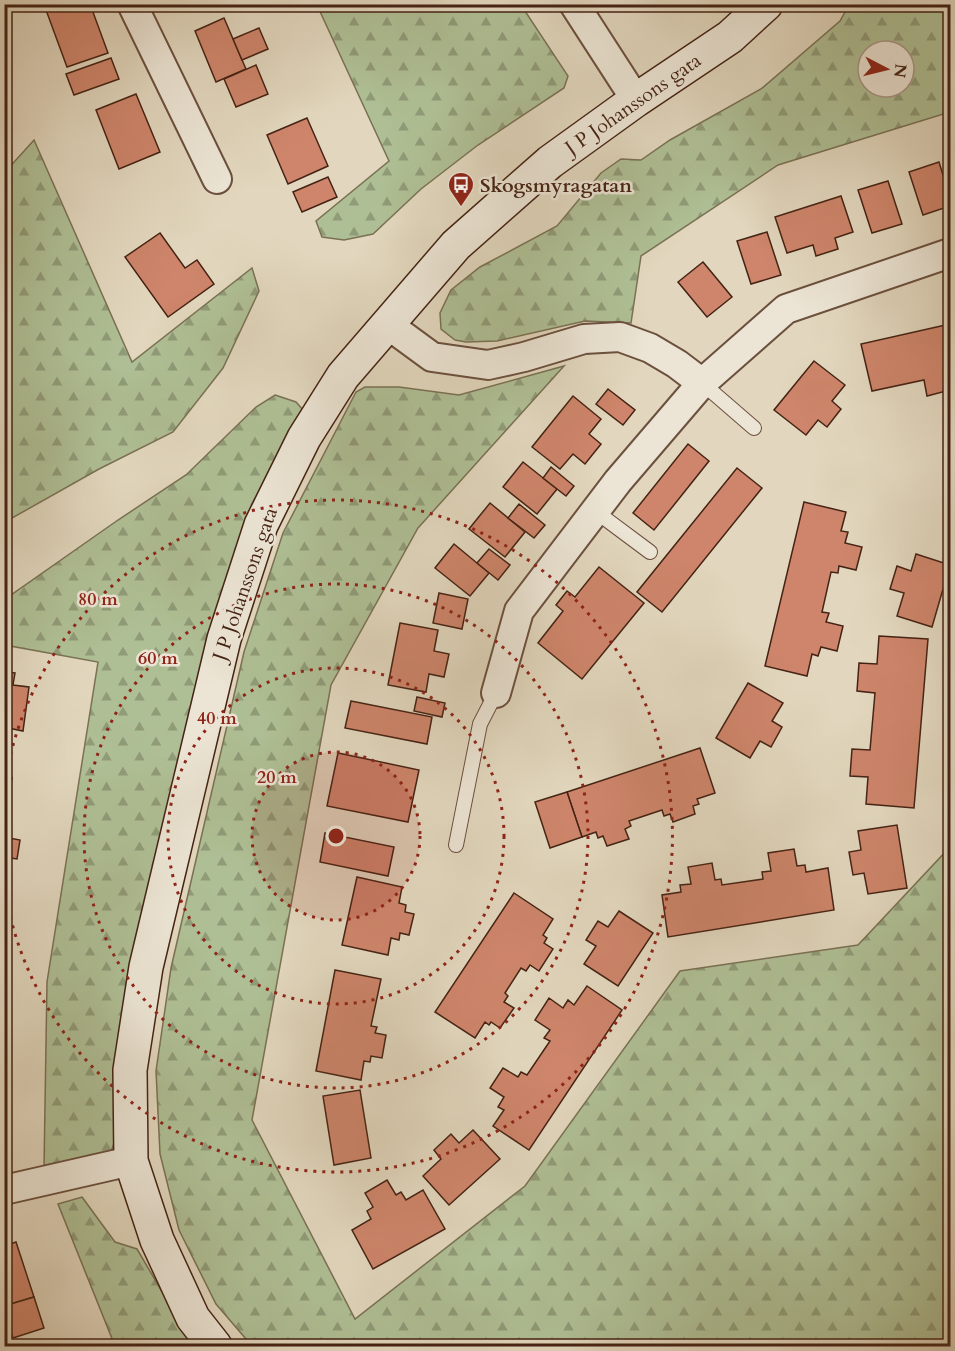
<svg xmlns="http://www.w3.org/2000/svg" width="955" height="1351" font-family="Cardo,serif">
	<defs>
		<pattern id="forest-firs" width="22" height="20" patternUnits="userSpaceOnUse" patternTransform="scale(1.5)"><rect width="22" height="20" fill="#afbf95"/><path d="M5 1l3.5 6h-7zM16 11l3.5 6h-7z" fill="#909b78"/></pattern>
	</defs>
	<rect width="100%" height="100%" fill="#e2d7be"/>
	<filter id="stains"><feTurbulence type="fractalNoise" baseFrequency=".00333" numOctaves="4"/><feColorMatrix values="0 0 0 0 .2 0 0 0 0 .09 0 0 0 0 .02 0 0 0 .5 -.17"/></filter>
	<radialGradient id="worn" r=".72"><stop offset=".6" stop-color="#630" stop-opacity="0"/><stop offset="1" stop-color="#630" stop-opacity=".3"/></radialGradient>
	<g fill="url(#forest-firs)" stroke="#7a7154" stroke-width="1.5" fill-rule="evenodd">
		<polygon points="317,5 521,5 568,76 564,88 478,145 421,189 373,234 344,240 322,237 316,221 389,161"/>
		<path d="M849,5H950V112L778,165L641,256L631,323L585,321L497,341L466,342L455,340L441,329L440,313L451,290L480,267L557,226L601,173L621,159L641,160L670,140L761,89L840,21ZM868,51H904V87H868Z"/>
		<polygon points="34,140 132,362 252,268 259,291 223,368 173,432 99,469 5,522 5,172"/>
		<polygon points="564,366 418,528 331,685 252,1120 355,1319 525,1186 680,971 858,945 950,847 950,1346 252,1346 216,1304 179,1230 160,1154 156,1071 171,968 244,652 283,533 356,392 365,387 399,387 459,395"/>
		<polygon points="275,395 296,402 304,411 293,429 118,1131 111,1152 44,1167 47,982 98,662 5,645 4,600 118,520 186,475 256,407"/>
		<polygon points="82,1197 115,1242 137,1249 181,1324 198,1346 115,1346 58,1204"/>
	</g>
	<g fill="#ce856b" stroke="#452314" stroke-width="1.5">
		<polygon points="63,4 90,4 108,53 67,67 46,10"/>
		<polygon points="224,18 246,69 216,82 195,31"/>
		<polygon points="259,28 268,49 242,60 233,39"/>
		<polygon points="111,58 119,79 74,95 66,74"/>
		<polygon points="256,65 268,94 236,107 224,79"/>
		<polygon points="136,94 160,152 119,169 96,110"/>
		<polygon points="307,118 328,166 288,184 267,135"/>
		<polygon points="939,162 950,198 950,206 923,215 909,172"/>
		<polygon points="328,177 337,197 302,212 293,192"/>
		<polygon points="888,181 902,224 872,233 858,190"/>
		<polygon points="841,196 853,232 835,238 838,249 816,256 813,245 787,253 775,217"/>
		<polygon points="767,232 781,275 751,284 737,241"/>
		<polygon points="160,233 185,268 197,260 214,284 168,317 125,257"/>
		<polygon points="703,262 732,297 707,317 678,282"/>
		<polygon points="950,324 950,374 949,374 950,390 927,396 924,380 872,391 861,344"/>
		<polygon points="814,361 845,385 832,401 841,409 827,427 818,420 806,435 774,410"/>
		<polygon points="608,389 635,410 623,425 596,404"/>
		<polygon points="573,396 601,419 589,434 601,444 585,464 573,454 560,469 532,447"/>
		<polygon points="688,444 709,461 654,530 633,513"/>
		<polygon points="523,462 557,489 537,514 503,487"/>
		<polygon points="551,467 574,486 566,496 543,478"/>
		<polygon points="737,468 762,488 662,612 637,592"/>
		<polygon points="804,502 846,512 841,531 848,532 845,543 862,547 856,570 839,566 838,573 831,572 822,612 829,613 826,622 843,626 837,651 821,647 818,656 812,654 807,676 765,666"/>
		<polygon points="490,503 525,532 505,557 469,529"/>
		<polygon points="519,504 545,525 534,538 508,518"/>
		<polygon points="454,544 489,573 470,596 435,568"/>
		<polygon points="489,549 510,565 498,580 477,563"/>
		<polygon points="916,554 950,565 932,627 897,616 904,593 890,589 897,566 911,571"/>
		<polygon points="599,567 644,603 582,679 538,643 563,611 556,605 567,591 575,597"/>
		<polygon points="439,593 468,599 462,629 433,623"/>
		<polygon points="400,623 438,630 434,651 449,654 444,677 429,674 426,692 388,685"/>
		<polygon points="879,636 928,639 914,808 866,804 868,777 850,776 852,749 870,750 875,693 857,691 859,663 877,664"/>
		<polygon points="4,672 15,673 13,685 29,687 23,731 8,728 7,736 4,736"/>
		<polygon points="748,683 783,703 772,721 782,727 771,747 760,741 750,758 716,738"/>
		<polygon points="417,697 445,703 442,717 414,711"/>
		<polygon points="351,701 432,717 427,744 345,728"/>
		<polygon points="700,748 715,793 697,799 699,804 693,806 695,814 673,822 670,814 664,816 662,810 629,821 631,826 625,829 629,839 607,846 603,836 598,838 596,832 582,837 567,792"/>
		<polygon points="338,753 419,770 408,822 327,806"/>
		<polygon points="4,777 12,778 4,824"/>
		<polygon points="567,792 582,837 550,848 535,802"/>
		<polygon points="897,825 907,888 868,894 864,873 853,875 849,852 861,850 858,831"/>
		<polygon points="325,833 394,847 388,876 320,862"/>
		<polygon points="4,837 20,840 17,859 4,857"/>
		<polygon points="794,849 797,866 805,865 806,872 828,868 834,910 668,937 662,895 681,892 680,885 691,884 688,867 712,863 715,880 721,879 722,885 763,879 762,872 771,871 768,853"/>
		<polygon points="357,877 402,887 399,903 406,905 405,912 414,914 409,935 400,933 399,940 391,938 388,955 342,945"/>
		<polygon points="514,893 553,919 543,935 547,938 544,943 553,949 539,971 530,965 526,971 521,968 505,993 508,996 504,1002 514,1008 500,1028 491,1022 489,1025 485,1022 475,1038 435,1012"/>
		<polygon points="619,911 653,933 618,986 584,964 596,946 586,940 598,921 608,927"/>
		<polygon points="335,970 381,979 371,1026 377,1027 375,1033 386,1035 382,1058 371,1056 370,1062 364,1061 361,1080 316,1071"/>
		<polygon points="587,986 622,1010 529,1150 493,1126 504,1110 498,1107 504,1097 490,1088 503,1068 518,1077 521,1072 527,1075 550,1041 544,1038 550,1030 535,1020 549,998 563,1008 568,1000 574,1005"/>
		<polygon points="360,1090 371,1158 334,1165 323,1096"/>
		<polygon points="473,1130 500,1159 449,1205 423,1176 441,1159 434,1150 451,1134 459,1143"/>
		<polygon points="387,1180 396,1195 401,1192 406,1200 423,1190 445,1229 373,1269 352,1230 371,1219 367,1211 373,1207 365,1193"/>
		<polygon points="16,1242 34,1297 4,1306 4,1246"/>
		<polygon points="34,1297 44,1328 13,1338 4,1312 4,1306"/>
	</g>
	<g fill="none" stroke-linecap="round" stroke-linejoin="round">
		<defs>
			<g id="lane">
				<polyline points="702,383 754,428"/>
				<polyline points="595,511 650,552"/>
				<polyline points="456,845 480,724 496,693"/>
			</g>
			<g id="street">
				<polyline points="132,4 217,179"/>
				<polyline points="574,4 636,100"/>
				<polyline points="387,324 432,357 488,365 524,357 584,339 620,337 650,348 677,364 702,383"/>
				<polyline points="496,693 519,611 618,481 702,383 786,309 950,253"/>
				<polyline points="4,1190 131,1161"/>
			</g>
			<polyline id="secondary" points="215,1346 193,1318 157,1240 131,1161 130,1070 146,967 224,639 261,525 304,438 343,376 456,245 550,162 636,100 730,37 766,4"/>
		</defs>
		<use href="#lane" stroke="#6c503e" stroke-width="16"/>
		<use href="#street" stroke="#6c503e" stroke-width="32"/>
		<use href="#secondary" stroke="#452314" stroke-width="36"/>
		<use href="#lane" stroke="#ece5d5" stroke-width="14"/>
		<use href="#street" stroke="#ece5d5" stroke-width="28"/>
		<use href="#secondary" stroke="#ece5d5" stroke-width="33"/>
	</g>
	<circle cx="336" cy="836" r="84" fill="#8f2418" fill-opacity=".12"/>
	<g fill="none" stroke="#8f2418" stroke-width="3" stroke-dasharray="3 6">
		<circle cx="336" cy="836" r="84"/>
		<circle cx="336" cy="836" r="168"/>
		<circle cx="336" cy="836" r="252"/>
		<path d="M5 781A336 336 0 1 1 5 891"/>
	</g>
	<defs>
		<symbol id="bus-pin" viewBox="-11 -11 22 30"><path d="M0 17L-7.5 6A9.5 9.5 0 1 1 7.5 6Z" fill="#8f2418" stroke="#ece5d5"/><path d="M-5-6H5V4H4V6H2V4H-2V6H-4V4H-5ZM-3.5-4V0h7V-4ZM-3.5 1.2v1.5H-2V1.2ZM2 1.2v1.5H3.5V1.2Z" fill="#fff"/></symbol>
	</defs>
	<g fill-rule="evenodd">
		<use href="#bus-pin" x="446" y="170" width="30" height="40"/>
	</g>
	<g text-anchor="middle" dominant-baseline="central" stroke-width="5" stroke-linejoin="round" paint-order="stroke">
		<g font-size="20" fill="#452314" stroke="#ece5d5">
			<text transform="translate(633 104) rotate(-35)">J P Johanssons gata</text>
			<text transform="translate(245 584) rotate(-71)">J P Johanssons gata</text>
		</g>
		<g font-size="20" font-weight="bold" fill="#452314" stroke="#ece5d5" text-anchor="start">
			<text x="480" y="185">Skogsmyragatan</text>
		</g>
	</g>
	<circle cx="336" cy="836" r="9" fill="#8f2418" stroke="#ece5d5" stroke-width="3"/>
	<g font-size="18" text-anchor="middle" font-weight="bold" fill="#8f2418" stroke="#ece5d5" stroke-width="5" stroke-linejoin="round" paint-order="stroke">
		<text x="98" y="605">80 m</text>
		<text x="158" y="664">60 m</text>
		<text x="217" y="724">40 m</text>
		<text x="277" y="783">20 m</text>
	</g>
	<rect width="955" height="1351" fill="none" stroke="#e2d7be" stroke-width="24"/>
	<rect x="6" y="6" width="943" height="1339" fill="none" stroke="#452314" stroke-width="3"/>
	<rect x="12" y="12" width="931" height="1327" fill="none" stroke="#452314" stroke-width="1.5"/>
	<g transform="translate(886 69) rotate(97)"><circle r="28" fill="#ece5d5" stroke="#a99788" stroke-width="1.5"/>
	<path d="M0-4.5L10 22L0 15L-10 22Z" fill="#8f2418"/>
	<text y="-9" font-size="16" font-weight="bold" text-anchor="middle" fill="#452314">N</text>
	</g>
	<rect width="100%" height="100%" filter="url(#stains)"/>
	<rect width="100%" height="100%" fill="url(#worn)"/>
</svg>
